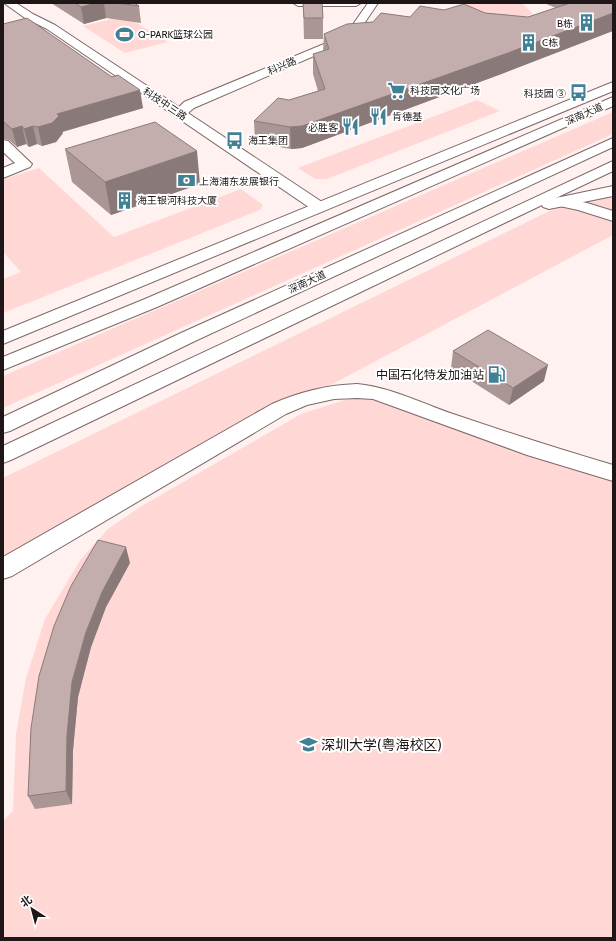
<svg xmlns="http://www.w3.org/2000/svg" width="616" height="941" font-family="Cabin,'Noto Sans SC',sans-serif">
	<rect width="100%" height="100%" fill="#fef1f0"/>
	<g fill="#ffd8d6">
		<polygon points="461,3 522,3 533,14 502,24 496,23"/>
		<polygon points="125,16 168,42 125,53 83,26"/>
		<polygon points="477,100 500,111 327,179 315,179 298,168"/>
		<polygon points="613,112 613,134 3,408 3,376"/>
		<polygon points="39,168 114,237 241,189 263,205 260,210 3,313 3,279 21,272 3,252 3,179"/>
		<polygon points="613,192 613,235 3,559 3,478 566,203"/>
		<polygon points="368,398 390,403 512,451 613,481 613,938 3,938 3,821 13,811 16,734 26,678 45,619 81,559 108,529 140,507 301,414 348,399"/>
	</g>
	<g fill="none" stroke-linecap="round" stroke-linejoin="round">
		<defs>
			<g id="minor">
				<polygon points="4,3 16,3 33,14 55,25 179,107 184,102 336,39 349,30 368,3 378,3 357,34 344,43 194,108 188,113 325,204 327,207 325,210 319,212 313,210 47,29 25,18"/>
				<polygon points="293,3 361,3 356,6 298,6"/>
				<polygon points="3,140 8,141 32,164 30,167 3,178 3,168 15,163 3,152"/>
				<polygon points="560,197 587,203 613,211 613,221 578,210 555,205 552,202 555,199"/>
				<path d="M357,384C390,387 421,403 453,414C506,432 559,449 613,465V481L527,455L373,399L357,398L334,399L307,405L286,414L12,576L3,579V557L272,404C299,392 327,385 357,384Z"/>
			</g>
			<g id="major">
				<polygon points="613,82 613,91 3,344 3,331"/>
				<polygon points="613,97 613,106 157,307 3,370 3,357 145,299"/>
				<polygon points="613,138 613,147 195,341 10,431 3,433 3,417 181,333"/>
				<polygon points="613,161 613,171 556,198 613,186 613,196 549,209 543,207 542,205 11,460 3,463 3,446"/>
			</g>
		</defs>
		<use href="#minor" stroke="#7c6867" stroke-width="2"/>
		<use href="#major" stroke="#7c6867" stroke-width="2"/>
		<use href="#minor" fill="#fff" fill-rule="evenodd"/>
		<use href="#major" fill="#fff" fill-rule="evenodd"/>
	</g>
	<g fill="#a99695">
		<polygon points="51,3 134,3 139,6 141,23 106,18 84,24"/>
		<polygon points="303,3 322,3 323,18 323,39 304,39"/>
		<polygon points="544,3 613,3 504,73 302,148 291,149 255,143 254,121 289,100 318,91 313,74 313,54 323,51 324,34 373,22 410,17 444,10 485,13 528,17 556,8"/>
		<polygon points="3,24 143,108 62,132 63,133 56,142 42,146 37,144 29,147 26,144 17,147 9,140 3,139"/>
		<polygon points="65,149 200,184 111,215 72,182"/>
		<polygon points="453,351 544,381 509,405 451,368"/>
		<polygon points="130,563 106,607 91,647 78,697 73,750 72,804 35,809 28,796 31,728"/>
	</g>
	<g fill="#897a79">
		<polygon points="96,3 104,3 106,18 84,24 81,7"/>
		<polygon points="613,13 613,31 504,73 302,148 291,149 290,127"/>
		<polygon points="140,90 143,108 62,132 63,133 56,142 42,146 38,127 57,114"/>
		<polygon points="22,126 26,144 17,147 12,129"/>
		<polygon points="33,126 37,144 29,147 24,129"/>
		<polygon points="197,151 200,184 111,215 105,182"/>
		<polygon points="548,365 544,381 509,405 513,388"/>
		<polygon points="126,547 130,563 106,607 91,647 78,697 73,750 72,804 66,791 67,735 72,682 86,632 102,592"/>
	</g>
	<g fill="#c4aead" stroke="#897a79">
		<polygon points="75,3 96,3 81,7"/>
		<polygon points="117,3 134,3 139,6"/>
		<polygon points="303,3 322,3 323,18 304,18"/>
		<polygon points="570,3 613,3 613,13 508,53 302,126 290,127 254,121 278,98 289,100 325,89 313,54 329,49 324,34 347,24 373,22 381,13 410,17 420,6 444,10 464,4 485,13 528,17"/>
		<polygon points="27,18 112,77 118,75 140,90 57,114 59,116 52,123 38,127 33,126 24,129 22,126 12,129 4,122 3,122 3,24"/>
		<polygon points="155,122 197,151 105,182 65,149"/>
		<polygon points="488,330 548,365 513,388 453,351"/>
		<polygon points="98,540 126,547 102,592 86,632 72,682 67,735 66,791 28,796 31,728 39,676 54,626 71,586"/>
	</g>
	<defs>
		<symbol id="building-bare" viewBox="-9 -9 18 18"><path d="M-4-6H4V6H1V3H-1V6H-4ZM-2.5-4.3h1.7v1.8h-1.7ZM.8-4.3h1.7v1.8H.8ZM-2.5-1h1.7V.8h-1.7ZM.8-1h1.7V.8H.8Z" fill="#418195" stroke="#fff" stroke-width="2.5" paint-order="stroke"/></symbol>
		<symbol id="stadium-bare" viewBox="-9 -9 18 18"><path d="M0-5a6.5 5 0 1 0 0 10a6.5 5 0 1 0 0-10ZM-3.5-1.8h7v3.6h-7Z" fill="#418195" stroke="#fff" stroke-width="2.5" paint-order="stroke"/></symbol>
		<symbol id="supermarket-bare" viewBox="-9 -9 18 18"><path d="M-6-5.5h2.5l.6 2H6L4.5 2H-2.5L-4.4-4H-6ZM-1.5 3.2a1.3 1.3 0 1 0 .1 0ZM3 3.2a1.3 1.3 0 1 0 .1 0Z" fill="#418195" stroke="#fff" stroke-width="2.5" paint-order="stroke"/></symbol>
		<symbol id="bus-bare" viewBox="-9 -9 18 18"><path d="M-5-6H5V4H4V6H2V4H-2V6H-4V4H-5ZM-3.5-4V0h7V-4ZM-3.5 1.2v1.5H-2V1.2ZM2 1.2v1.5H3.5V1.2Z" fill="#418195" stroke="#fff" stroke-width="2.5" paint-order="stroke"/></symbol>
		<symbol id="restaurant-bare" viewBox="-9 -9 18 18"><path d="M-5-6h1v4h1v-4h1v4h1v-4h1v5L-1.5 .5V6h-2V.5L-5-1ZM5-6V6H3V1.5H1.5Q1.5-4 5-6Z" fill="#418195" stroke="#fff" stroke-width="2.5" paint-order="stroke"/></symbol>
		<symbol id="bank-bare" viewBox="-9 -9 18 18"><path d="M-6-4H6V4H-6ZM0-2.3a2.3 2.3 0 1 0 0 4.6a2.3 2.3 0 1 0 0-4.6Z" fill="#418195" stroke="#fff" stroke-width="2.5" paint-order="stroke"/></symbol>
		<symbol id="fuel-bare" viewBox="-9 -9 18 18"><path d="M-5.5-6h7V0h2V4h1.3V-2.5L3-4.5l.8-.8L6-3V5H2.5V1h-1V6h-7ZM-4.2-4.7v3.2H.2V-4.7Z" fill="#418195" stroke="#fff" stroke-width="2.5" paint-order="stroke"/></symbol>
		<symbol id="university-bare" viewBox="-9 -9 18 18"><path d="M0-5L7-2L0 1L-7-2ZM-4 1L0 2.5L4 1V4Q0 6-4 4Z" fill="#418195" stroke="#fff" stroke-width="2.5" paint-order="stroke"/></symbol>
	</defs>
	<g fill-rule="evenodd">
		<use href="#building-bare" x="574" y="10" width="25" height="25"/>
		<use href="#stadium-bare" x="112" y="22" width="25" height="25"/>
		<use href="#building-bare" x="516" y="30" width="25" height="25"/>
		<use href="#supermarket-bare" x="384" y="78" width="25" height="25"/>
		<use href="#bus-bare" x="566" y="80" width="25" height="25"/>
		<use href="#restaurant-bare" x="366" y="104" width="25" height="25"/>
		<use href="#restaurant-bare" x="338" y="114" width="25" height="25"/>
		<use href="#bus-bare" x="222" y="128" width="25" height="25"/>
		<use href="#bank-bare" x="174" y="168" width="25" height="25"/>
		<use href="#building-bare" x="112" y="188" width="25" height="25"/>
		<use href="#fuel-bare" x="484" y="362" width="25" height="25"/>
		<use href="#university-bare" x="296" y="732" width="25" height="25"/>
	</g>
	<g text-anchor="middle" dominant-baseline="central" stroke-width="4" stroke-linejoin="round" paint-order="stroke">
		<g font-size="10" fill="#1f1717" stroke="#fff" text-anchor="start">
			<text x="573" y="23" text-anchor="end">B栋</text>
			<text x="138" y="34">Q-PARK篮球公园</text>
			<text x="542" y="42">C栋</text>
			<text x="410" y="90">科技园文化广场</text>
			<text x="566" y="93" text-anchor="end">科技园 ③</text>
			<text x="392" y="116">肯德基</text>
			<text x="338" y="127" text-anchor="end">必胜客</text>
			<text x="248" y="140">海王集团</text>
			<text x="199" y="181">上海浦东发展银行</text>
			<text x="137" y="200">海王银河科技大厦</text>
		</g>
		<g font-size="10" fill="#1f1717" stroke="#fff">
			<text transform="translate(282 66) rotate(-23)">科兴路</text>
			<text transform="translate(165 104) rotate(34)">科技中三路</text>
			<text transform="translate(584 114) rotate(-24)">深南大道</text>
			<text transform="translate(307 282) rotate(-25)">深南大道</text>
		</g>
		<g font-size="12" fill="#1f1717" stroke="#fff" text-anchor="end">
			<text x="484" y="374">中国石化特发加油站</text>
		</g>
		<g font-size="14" fill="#1f1717" stroke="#fff" text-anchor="start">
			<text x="321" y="745">深圳大学(粤海校区)</text>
		</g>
	</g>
	<rect width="616" height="941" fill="none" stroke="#1f1717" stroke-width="8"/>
	<g transform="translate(32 909) rotate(324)" stroke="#ffffff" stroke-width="3" paint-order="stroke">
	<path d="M0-3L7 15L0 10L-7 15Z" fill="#1f1717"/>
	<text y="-6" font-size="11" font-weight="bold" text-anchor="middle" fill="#1f1717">北</text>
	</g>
</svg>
